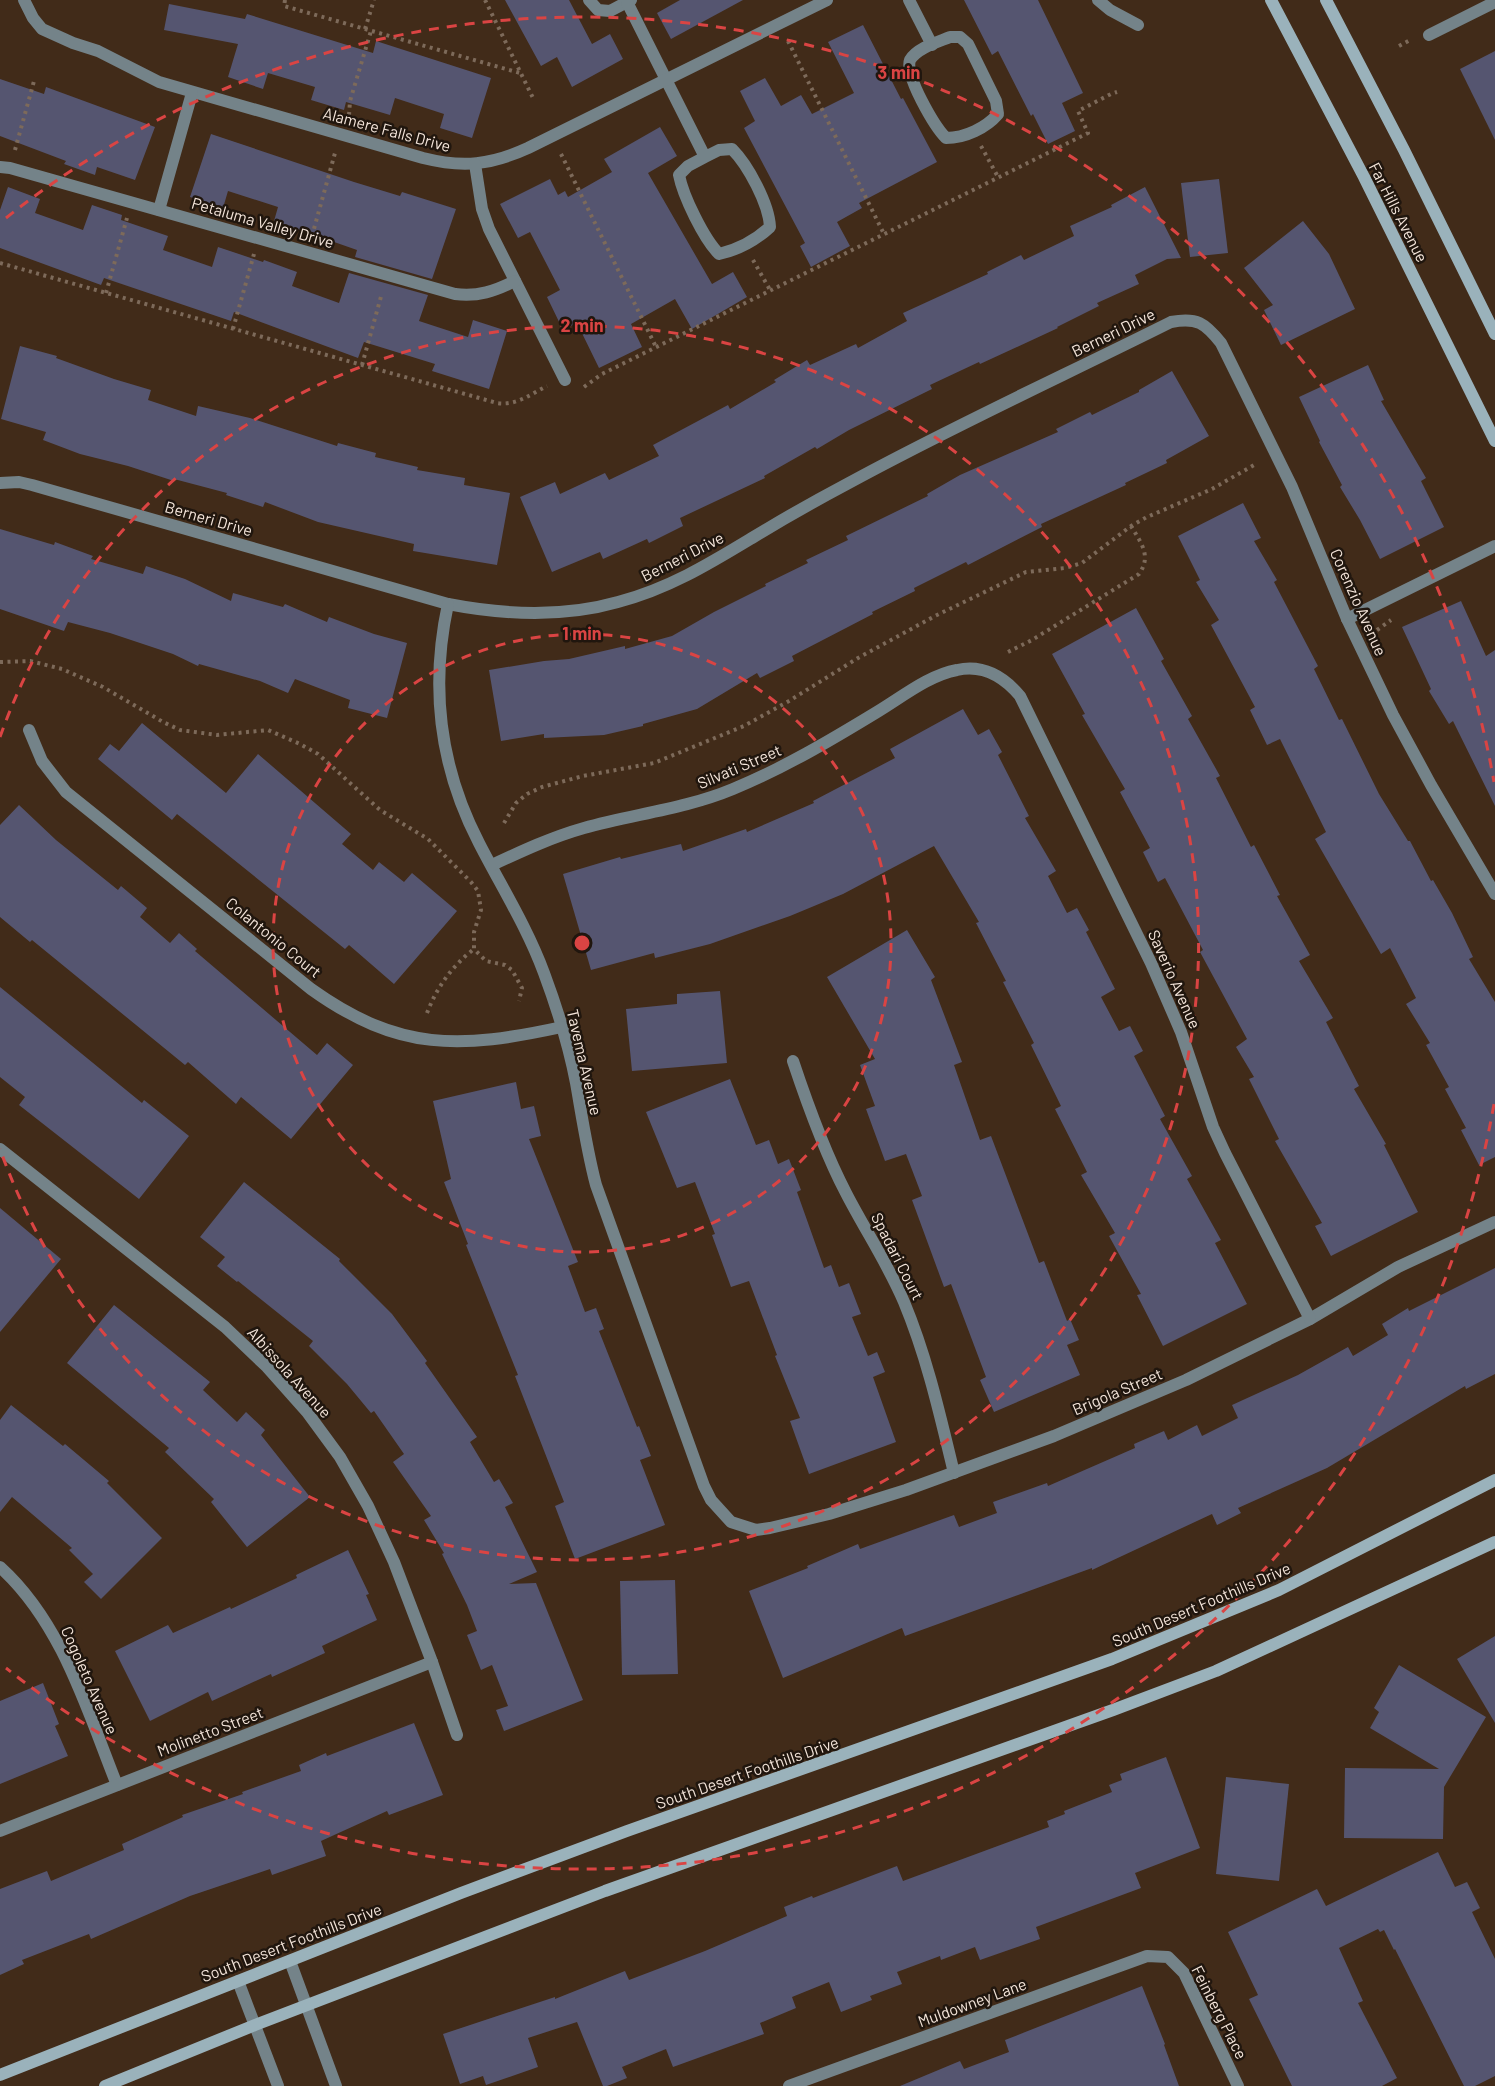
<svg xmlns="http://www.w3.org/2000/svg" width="1495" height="2086" font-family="Barlow,sans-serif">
	<rect width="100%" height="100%" fill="#412b19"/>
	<g fill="#555570">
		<polygon points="505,0 569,0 592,44 610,34 623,59 572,87 557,57 541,66"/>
		<polygon points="680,0 743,0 671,39 657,13"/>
		<polygon points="964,0 1038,0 1083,93 1062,103 1075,131 1048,144 1033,114 1031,116 998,51 992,55"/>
		<polygon points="169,4 245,19 247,14 373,53 376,41 491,78 472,138 440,128 444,114 395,98 390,115 346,102 344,110 311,100 315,87 268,73 263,89 228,77 238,44 164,30"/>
		<polygon points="863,25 901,99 903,98 937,162 859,203 862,208 837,222 850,246 811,267 800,246 805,243 744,128 755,121 740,91 765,78 781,106 801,95 812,114 854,93 828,42"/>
		<polygon points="1495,51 1495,140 1460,69"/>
		<polygon points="0,79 44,94 46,87 155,127 135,180 97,167 95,175 64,164 66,161 0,136"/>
		<polygon points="660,127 677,156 648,173 712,284 733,272 747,297 692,329 675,299 631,324 642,347 599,368 577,323 563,330 547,297 560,290 530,232 518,238 500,204 550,179 558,195 565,191 568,197 612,172 604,159"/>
		<polygon points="211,134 354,182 400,196 402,192 456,209 432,279 355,257 357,250 274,221 278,207 228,191 223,208 190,197"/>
		<polygon points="1219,179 1228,253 1190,257 1181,183"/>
		<polygon points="8,187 40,199 35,213 83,230 92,205 122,215 121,220 168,236 163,250 212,267 218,247 263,262 264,260 297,272 292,286 339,303 349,273 428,295 419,321 468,337 473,320 507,331 489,389 432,371 435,364 364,342 358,358 234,312 231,321 104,278 101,285 0,248 0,210"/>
		<polygon points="1145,187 1181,258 1167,259 1135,275 1139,284 1097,303 1099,306 1057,327 1058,328 980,364 979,362 930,385 932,389 849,430 817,449 815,447 764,476 765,478 680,518 683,526 649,543 647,539 603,559 600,552 552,572 520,497 555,482 560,494 605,473 609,480 659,456 653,445 728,405 730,409 776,382 774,380 807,360 810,365 856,344 858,348 907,321 903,313 988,274 987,272 1021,255 1024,260 1074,236 1070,226 1112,207 1111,205"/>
		<polygon points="1303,221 1329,254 1355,309 1281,345 1264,310 1273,305 1244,268"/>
		<polygon points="20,346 57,356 56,358 114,379 151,390 148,400 196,416 198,406 250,418 337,446 338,443 376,453 375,457 418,467 417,470 465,478 464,485 510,493 497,565 413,551 414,544 318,522 265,502 263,507 226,495 227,493 174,479 174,481 128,466 80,454 43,440 46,432 1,419"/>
		<polygon points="1368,365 1384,400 1381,401 1426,478 1421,481 1444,527 1380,559 1360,520 1340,487 1342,485 1319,442 1320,441 1299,397"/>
		<polygon points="1172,371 1209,436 1166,460 1167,463 1125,483 1126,485 1041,524 1042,527 968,565 966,562 914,588 915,591 872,612 873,614 792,656 794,661 760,678 757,673 697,709 643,724 643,726 604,735 544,738 544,734 501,741 489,670 544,661 569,659 625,646 625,649 672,636 714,612 766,586 765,584 808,563 806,560 848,540 846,536 928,496 927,494 960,475 1058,432 1056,429 1090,412 1092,415 1139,392 1139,390"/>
		<polygon points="1243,503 1261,538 1254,541 1277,580 1274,582 1318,666 1314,669 1339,720 1342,719 1379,794 1408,841 1410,841 1431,881 1433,880 1452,913 1473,957 1469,959 1495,1002 1495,1157 1479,1165 1461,1130 1466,1128 1445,1089 1449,1087 1426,1045 1430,1043 1406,1004 1416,998 1390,948 1381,954 1315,839 1326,832 1280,739 1267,745 1250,710 1255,707 1211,625 1219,620 1196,582 1200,580 1178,536"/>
		<polygon points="0,529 54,545 55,542 93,556 91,559 143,574 146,566 185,579 231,601 233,593 283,607 285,604 327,622 329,617 374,634 407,643 387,718 348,708 350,700 295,679 288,693 260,681 199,664 198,666 173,654 110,633 68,622 64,631 0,609"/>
		<polygon points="1461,601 1486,656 1495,650 1495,806 1453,721 1449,724 1429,691 1431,689 1402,627"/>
		<polygon points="1136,608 1164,659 1161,661 1192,716 1188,719 1220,776 1216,778 1251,847 1254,845 1280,895 1277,896 1310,955 1299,961 1333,1018 1326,1022 1359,1086 1354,1089 1386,1144 1384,1145 1418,1212 1331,1256 1315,1226 1322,1223 1275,1141 1279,1139 1249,1079 1254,1077 1236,1047 1247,1039 1200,952 1203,950 1165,878 1158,882 1143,852 1150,848 1120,792 1125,789 1082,715 1085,714 1052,654"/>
		<polygon points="963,709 978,735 989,729 1002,752 998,755 1029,816 1025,818 1056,871 1048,876 1067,913 1077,908 1089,930 1086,932 1115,989 1101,997 1119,1031 1130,1026 1143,1051 1134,1056 1165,1116 1160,1119 1192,1176 1187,1179 1221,1240 1215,1243 1247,1304 1163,1346 1137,1295 1141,1294 1109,1236 1115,1233 1081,1175 1087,1172 1055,1109 1061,1106 1031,1045 1034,1043 1003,982 1006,981 976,923 979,922 934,846 843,894 790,916 710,944 655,958 654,953 591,970 563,874 620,857 621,859 681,844 683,851 746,829 747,832 814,803 813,801 895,758 890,749"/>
		<polygon points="142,723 226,793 258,754 351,834 342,844 373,870 379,862 404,882 412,873 457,911 394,984 349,945 345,949 177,814 172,820 98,759 110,744 119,751"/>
		<polygon points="19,805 56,840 118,890 121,886 147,908 140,917 170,943 179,933 197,949 195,951 317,1055 327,1043 353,1065 291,1139 241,1097 236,1104 188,1062 185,1065 32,940 30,942 0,917 0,825"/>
		<polygon points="907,930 935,977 931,980 962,1062 954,1065 980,1140 991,1136 1039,1263 1044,1261 1067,1321 1070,1319 1079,1340 1067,1345 1080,1375 994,1412 980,1380 986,1377 951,1284 944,1287 912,1200 922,1196 906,1154 885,1161 866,1109 875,1106 860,1065 875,1059 827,977"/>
		<polygon points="0,987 142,1103 144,1100 189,1136 139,1199 19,1105 25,1097 0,1077"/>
		<polygon points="720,991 727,1063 632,1071 626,1009 677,1004 677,994"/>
		<polygon points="730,1079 756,1145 769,1140 778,1164 789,1159 801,1190 797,1192 824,1268 831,1265 839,1287 849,1283 861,1314 852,1317 868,1356 877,1352 885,1372 873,1377 896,1442 809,1474 790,1421 800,1418 775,1356 777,1355 749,1281 731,1287 712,1235 715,1234 695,1182 677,1188 646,1112"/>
		<polygon points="516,1082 521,1109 534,1106 541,1136 529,1139 578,1262 568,1266 585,1312 596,1308 604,1329 599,1331 637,1427 639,1426 651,1456 640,1460 665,1525 575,1559 555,1506 564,1502 515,1376 518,1375 466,1245 468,1244 444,1182 451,1179 433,1101"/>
		<polygon points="244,1182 340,1259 339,1261 392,1314 427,1361 425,1363 477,1437 470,1442 494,1482 499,1479 513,1503 505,1507 537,1572 509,1584 536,1583 583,1700 504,1731 496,1710 508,1706 492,1665 481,1670 467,1635 477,1631 467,1605 442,1554 444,1553 424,1520 431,1516 393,1462 404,1454 374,1411 371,1413 347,1384 309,1346 313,1341 238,1281 237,1282 217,1266 225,1257 200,1237"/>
		<polygon points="0,1208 61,1259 0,1332"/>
		<polygon points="1495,1268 1495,1374 1466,1389 1465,1386 1327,1468 1238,1508 1241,1513 1217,1525 1212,1514 1092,1570 1092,1568 905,1636 902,1628 783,1678 749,1591 808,1568 807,1566 858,1544 860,1549 954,1515 959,1527 997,1513 993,1502 1047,1483 1048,1486 1135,1448 1134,1444 1164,1431 1168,1440 1197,1425 1202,1436 1238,1418 1232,1405 1298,1375 1348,1347 1353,1356 1388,1335 1382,1324 1408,1308 1409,1311"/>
		<polygon points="114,1305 210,1382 203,1390 237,1422 246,1412 265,1430 261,1435 310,1497 247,1547 211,1502 214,1499 165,1452 169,1448 67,1363"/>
		<polygon points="11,1405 63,1446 65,1444 109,1481 107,1483 162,1538 101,1599 84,1582 93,1574 69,1550 72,1548 12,1497 0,1512 0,1420"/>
		<polygon points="348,1550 369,1594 366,1595 377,1620 322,1646 325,1653 272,1677 271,1674 212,1701 208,1692 150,1721 115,1651 168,1625 173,1633 230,1607 231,1609 297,1578 296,1575"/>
		<polygon points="675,1580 678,1674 622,1675 620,1581"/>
		<polygon points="1495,1636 1495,1723 1457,1659"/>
		<polygon points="1399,1665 1486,1717 1444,1787 1443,1839 1344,1838 1345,1768 1439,1769 1370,1728 1379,1712 1374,1708"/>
		<polygon points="43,1683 59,1724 55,1726 68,1756 0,1784 0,1701"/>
		<polygon points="414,1723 443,1795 389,1815 387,1811 321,1841 326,1856 272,1875 270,1869 190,1896 91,1939 89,1934 22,1960 24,1964 0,1975 0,1889 47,1871 51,1881 124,1850 122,1844 183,1817 182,1815 243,1794 242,1792 301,1771 299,1765 326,1753 327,1756"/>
		<polygon points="1166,1757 1200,1848 1135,1873 1141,1888 1036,1927 1040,1939 980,1960 975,1947 941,1960 940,1956 897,1972 902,1984 870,1996 872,2000 841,2012 829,1982 792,1997 796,2008 760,2023 764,2034 673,2067 666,2049 622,2067 627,2078 607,2086 603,2086 577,2022 528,2038 538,2067 486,2085 483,2076 460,2084 443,2034 555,1997 555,1999 625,1971 629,1980 705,1951 787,1916 784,1907 812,1896 813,1898 897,1866 903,1881 1049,1827 1047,1821 1065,1814 1064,1811 1112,1792 1109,1785 1122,1780 1120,1774"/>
		<polygon points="1226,1777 1289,1784 1279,1881 1216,1874"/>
		<polygon points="1438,1852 1455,1887 1467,1882 1480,1908 1472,1912 1495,1959 1495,2076 1475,2086 1464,2086 1395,1949 1394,1950 1384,1930 1380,1932 1378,1929 1339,1948 1363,2001 1358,2003 1397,2078 1382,2086 1292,2086 1249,1999 1258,1995 1228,1932 1317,1889 1326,1906"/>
		<polygon points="1142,1986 1165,2044 1164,2045 1179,2086 900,2086 960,2061 964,2069 1009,2052 1005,2040"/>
	</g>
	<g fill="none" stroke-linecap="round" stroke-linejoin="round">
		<g stroke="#7d6a5a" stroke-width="4" stroke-dasharray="3 4.5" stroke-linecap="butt">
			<polyline points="285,0 284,6 520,73"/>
			<polyline points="485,0 533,98"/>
			<polyline points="365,29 374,0"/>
			<polyline points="788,41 884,234"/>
			<polyline points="1399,46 1412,39"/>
			<polyline points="349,115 350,101 371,31"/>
			<polyline points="981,146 998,177"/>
			<polyline points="15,150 34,81"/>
			<polyline points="561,154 656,347"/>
			<polyline points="312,236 335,153"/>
			<polyline points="753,260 770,290"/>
			<path d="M0,263L497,403C516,406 531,394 547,386"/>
			<polyline points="106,293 127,218"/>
			<polyline points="233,329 254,254"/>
			<polyline points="362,365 382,293"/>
			<polyline points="584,387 602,374 1088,133 1078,111 1111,94 1117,92"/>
			<polyline points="1377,630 1391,620"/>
			<path d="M1008,652L1032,640L1139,574C1152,556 1141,543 1131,526"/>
			<polyline points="0,662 30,661 62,669 103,687 163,722 180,730 217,735 268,730 300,744 318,754 380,810 428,839 471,882 478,891 481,910 474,932 474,949 486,961 505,965 512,970 522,988 519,1001"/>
			<polyline points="504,823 516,803 527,794 542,787 583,776 654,763 744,726 789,701 858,658 935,616 1026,572 1065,568 1082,563 1131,526 1147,517 1212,489 1254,465"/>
			<path d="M427,1013C437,987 452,966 474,949"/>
		</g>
		<g stroke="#748389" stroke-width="12">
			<polyline points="589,0 598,10 610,11 631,0"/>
			<polyline points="909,0 932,45"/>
			<path d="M627,2L705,157L719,150L732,149C748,165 769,204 770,227C756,240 737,250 719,254C704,239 683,196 679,175L688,166L705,157"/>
			<path d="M950,37H960L968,44L996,101L998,114C986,128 965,138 946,138C935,127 904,75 910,60C917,48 938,42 950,37Z"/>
			<polyline points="1347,619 1495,546"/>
		</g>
		<g stroke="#748389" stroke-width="12">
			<path d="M24,0L33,18L42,29L73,43L98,51L159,82L423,158C463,168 491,165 528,148L827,0"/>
			<polyline points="1098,0 1110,10 1138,25"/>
			<polyline points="1429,35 1495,2"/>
			<polyline points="475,164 482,209 489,229 565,380"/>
			<path d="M0,167L10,168L455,294C478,297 495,291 515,281"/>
			<polyline points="159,210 192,93"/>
			<path d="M0,483L19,482L32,485L448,604C505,615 562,618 618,602C668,589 709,564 752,538C783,519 815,501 847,484C953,426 1063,376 1171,322C1197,317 1205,323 1221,343L1292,487L1347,619L1393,715L1431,785L1495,894"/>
			<path d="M448,604C430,687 439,766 479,843C501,886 527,927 544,973C557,1008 569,1046 576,1083C582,1117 587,1151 596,1185L704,1486L711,1500L731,1522L756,1530L770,1528L829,1514L906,1490L1054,1436L1186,1380L1310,1319L1398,1267L1495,1222"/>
			<path d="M29,730L42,761L66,792L311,989C399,1052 460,1049 562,1027"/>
			<path d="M492,865C522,851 552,837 584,828C634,814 685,809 733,789C784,768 831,740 877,712C902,697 929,675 957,670C984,664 1004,677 1020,696L1151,963L1181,1032L1213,1127L1225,1153L1310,1319"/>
			<path d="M793,1061C808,1106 824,1151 846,1193C865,1230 888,1264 904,1302C927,1357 940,1415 954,1473"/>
			<polyline points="0,1149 225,1327 267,1367 307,1412 340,1457 368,1506 394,1562 432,1662 457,1735"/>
			<path d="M0,1567C62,1623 87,1710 117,1785"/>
			<polyline points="0,1831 432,1662"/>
			<polyline points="789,2086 1147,1956 1168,1957 1184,1973 1238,2086"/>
		</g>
		<g stroke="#748389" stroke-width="12">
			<polyline points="290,1961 336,2086"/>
			<polyline points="238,1981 278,2086"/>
		</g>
		<g stroke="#9ab2bb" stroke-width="12">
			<polyline points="1271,0 1364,177 1495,441"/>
			<polyline points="1326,0 1404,150 1495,334"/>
			<polyline points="0,2075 461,1893 627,1831 1112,1659 1279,1590 1495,1480"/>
			<polyline points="105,2086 255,2025 605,1891 1113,1710 1216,1671 1495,1542"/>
		</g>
	</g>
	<g fill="none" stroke="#da4443" stroke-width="3" stroke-dasharray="10 8">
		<circle cx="582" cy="943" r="309"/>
		<path d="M0 737A617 617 0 1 1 0 1149"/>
		<path d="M1494 1104A926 926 0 0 1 6 1668M6 218A926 926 0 0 1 1494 782"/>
	</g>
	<g text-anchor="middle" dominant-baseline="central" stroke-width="5" stroke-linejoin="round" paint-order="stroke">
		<g font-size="16" fill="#f4e5da" stroke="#20160e">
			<text transform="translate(387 129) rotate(15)">Alamere Falls Drive</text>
			<text transform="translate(1399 212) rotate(63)">Far Hills Avenue</text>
			<text transform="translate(263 222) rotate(16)">Petaluma Valley Drive</text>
			<text transform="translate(1113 332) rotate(-26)">Berneri Drive</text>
			<text transform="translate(209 518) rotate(16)">Berneri Drive</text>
			<text transform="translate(682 556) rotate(-27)">Berneri Drive</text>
			<text transform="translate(1359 602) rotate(66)">Corenzio Avenue</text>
			<text transform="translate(739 766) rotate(-23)">Silvati Street</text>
			<text transform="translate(274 937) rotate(39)">Colantonio Court</text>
			<text transform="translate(1175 979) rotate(66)">Saverio Avenue</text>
			<text transform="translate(585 1062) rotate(77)">Tavema Avenue</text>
			<text transform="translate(898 1256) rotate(63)">Spadari Court</text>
			<text transform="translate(290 1372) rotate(48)">Albissola Avenue</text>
			<text transform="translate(1117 1391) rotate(-23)">Brigola Street</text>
			<text transform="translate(1201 1604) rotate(-23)">South Desert Foothills Drive</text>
			<text transform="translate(90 1680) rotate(66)">Cogoleto Avenue</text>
			<text transform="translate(210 1731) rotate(-21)">Molinetto Street</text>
			<text transform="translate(747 1772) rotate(-19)">South Desert Foothills Drive</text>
			<text transform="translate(291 1942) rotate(-21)">South Desert Foothills Drive</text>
			<text transform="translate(972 2002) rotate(-20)">Muldowney Lane</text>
			<text transform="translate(1220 2012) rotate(63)">Feinberg Place</text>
		</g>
	</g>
	<circle cx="582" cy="943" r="9" fill="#da4443" stroke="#20160e" stroke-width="3"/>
	<g font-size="18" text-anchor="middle" font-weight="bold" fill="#da4443" stroke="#20160e" stroke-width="5" stroke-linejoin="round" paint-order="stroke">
		<text x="899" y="79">3 min</text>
		<text x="582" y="332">2 min</text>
		<text x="582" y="640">1 min</text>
	</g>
</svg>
